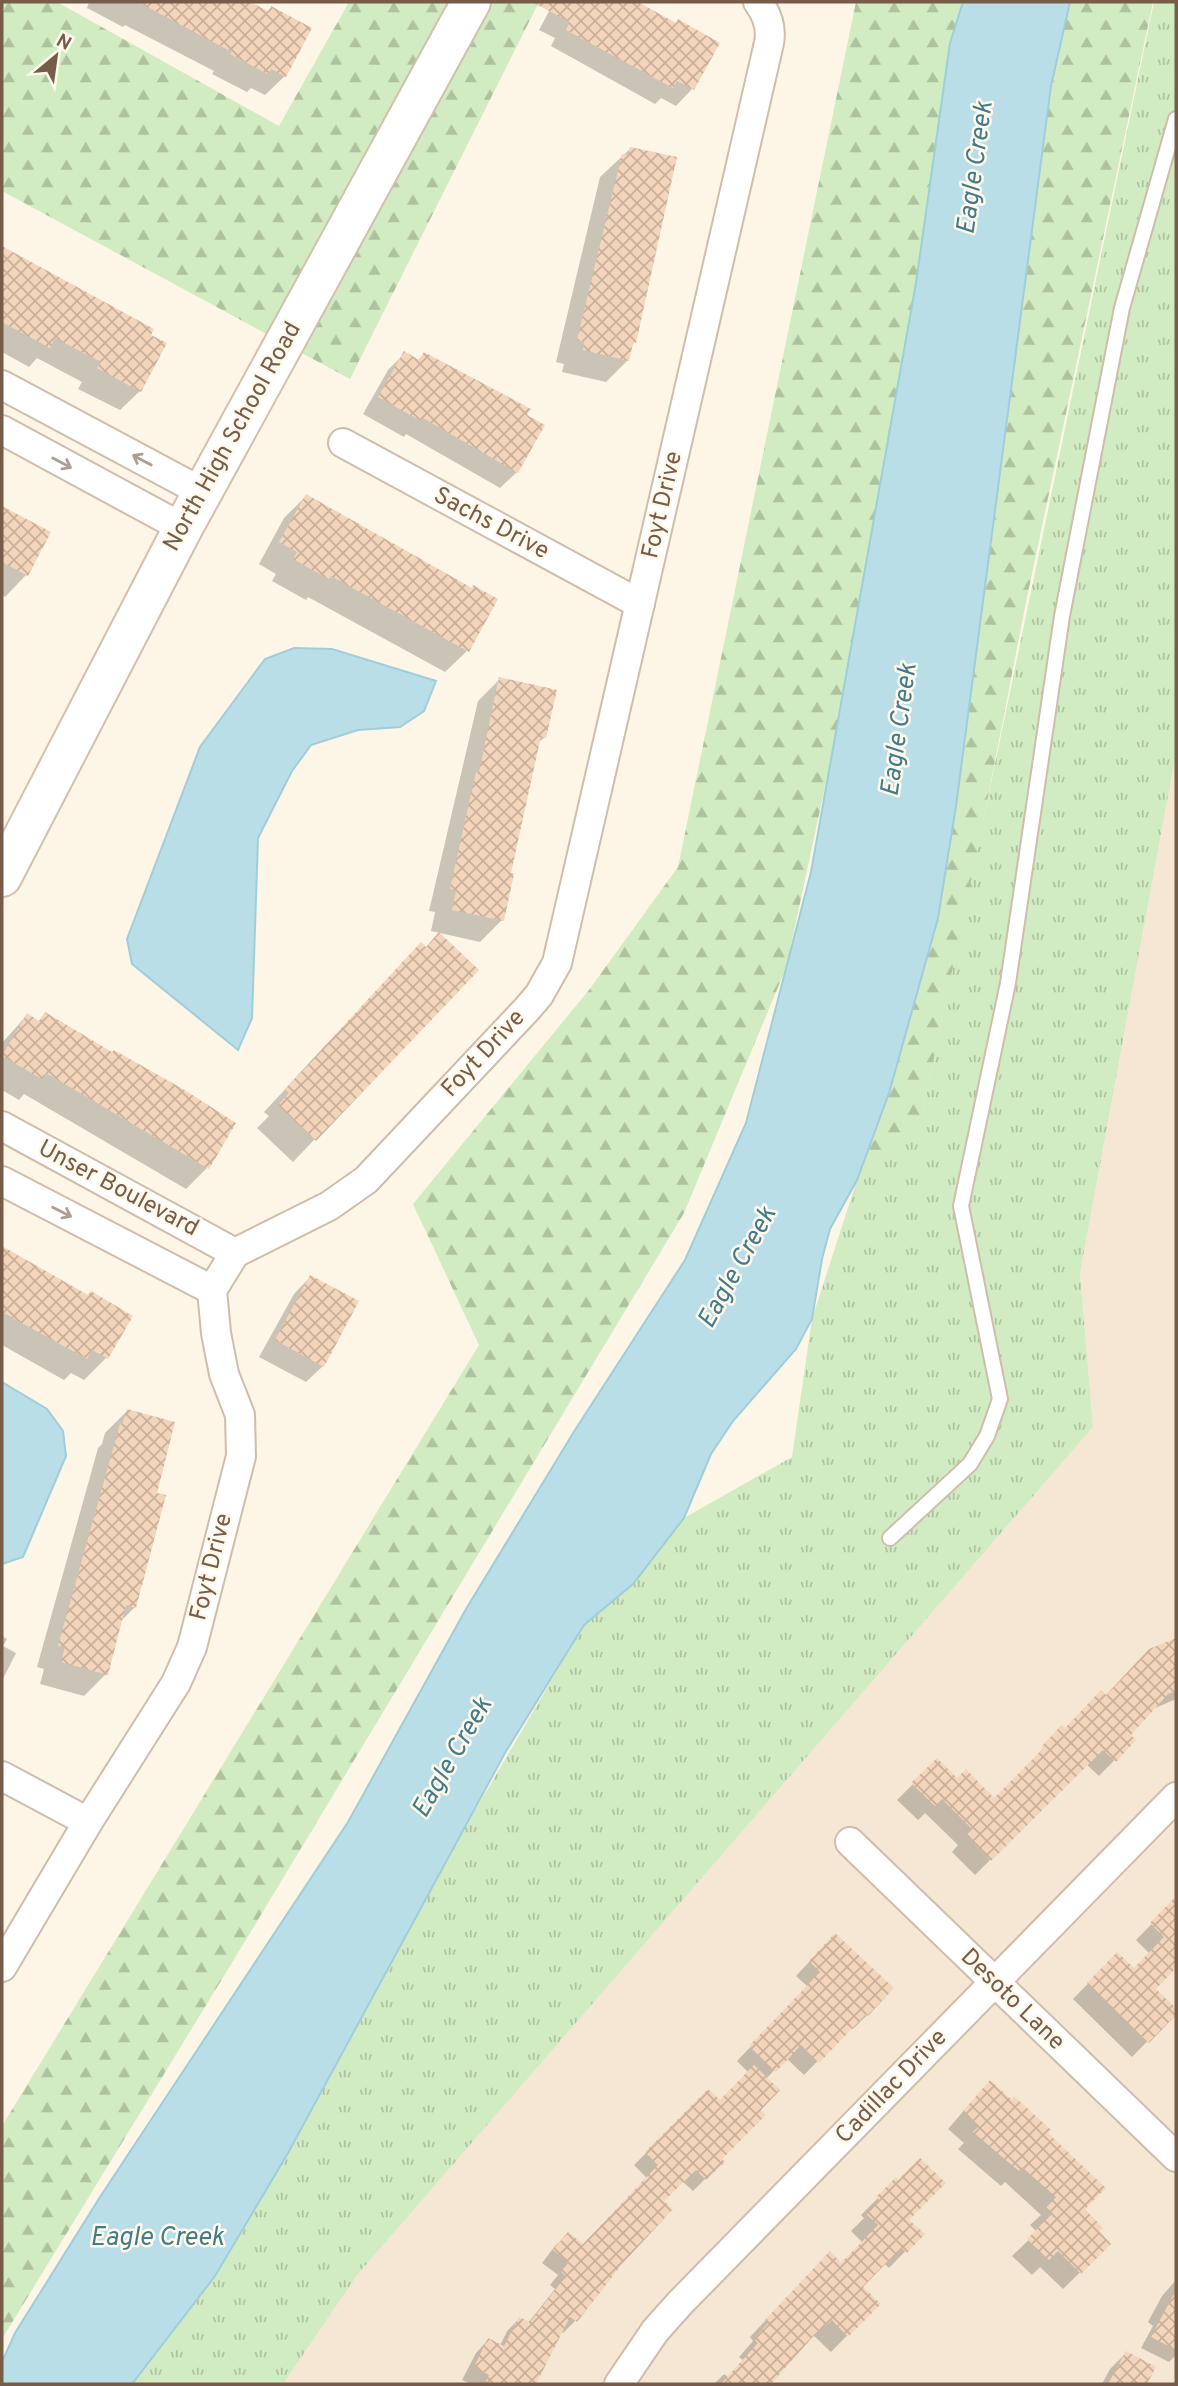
<svg xmlns="http://www.w3.org/2000/svg" width="1178" height="2386" font-family="Overpass,sans-serif">
	<defs>
		<pattern id="grass-tufts" width="24" height="20" patternUnits="userSpaceOnUse" patternTransform="scale(1.75)"><rect width="24" height="20" fill="#d1ebc3"/><path d="M3 7l-1-3M5 7V3M7 7l1-3M15 17l-1-3M17 17v-4M19 17l1-3" fill="none" stroke="#aec2a0"/></pattern>
		<pattern id="forest-firs" width="22" height="20" patternUnits="userSpaceOnUse" patternTransform="scale(1.75)"><rect width="22" height="20" fill="#d1ebc3"/><path d="M5 1l3.5 6h-7zM16 11l3.5 6h-7z" fill="#aec2a0"/></pattern>
		<pattern id="building-cross-hatch" width="8" height="8" patternUnits="userSpaceOnUse" patternTransform="scale(1.75)"><rect width="8" height="8" fill="#f3d5bc"/><path d="M0 0l8 8M0 8l8-8" fill="none" stroke="#cab09b"/></pattern>
	</defs>
	<rect width="100%" height="100%" fill="#fdf5e5"/>
	<polygon fill="#f5e7d3" points="1176,753 1176,2384 283,2384 358,2274 1093,1427 1080,1273"/>
	<polygon fill="url(#grass-tufts)" points="1154,2 1176,2 1176,753 1080,1273 1093,1427 358,2274 283,2384 132,2384 215,2276 288,2153 460,1836 584,1625 633,1584 684,1518 792,1457 812,1319 857,1180 922,1114"/>
	<g fill="url(#forest-firs)">
		<polygon points="2,2 57,2 279,126 349,2 539,2 350,379 2,191"/>
		<polygon points="856,2 994,2 786,968 684,1213 230,1966 2,2339 2,2126 479,1345 413,1204 589,990 678,867"/>
		<polygon points="1070,2 1153,2 1026,602 979,843 922,1114 857,1180 889,1093 938,918 1051,86"/>
	</g>
	<g fill="#b9dee7" stroke="#9fceda" stroke-width="2">
		<polygon points="963,2 1070,2 1051,86 956,806 938,918 889,1093 857,1180 830,1229 822,1259 812,1319 796,1349 733,1421 711,1454 684,1518 633,1584 584,1625 505,1753 288,2153 215,2276 132,2384 2,2384 2,2362 15,2333 100,2197 348,1822 466,1609 575,1430 685,1260 746,1123 811,872 916,283 950,43"/>
		<polygon points="294,648 332,649 436,681 424,711 400,727 358,730 311,745 292,771 258,838 252,1018 238,1050 132,964 127,939 200,747 265,659"/>
		<polygon points="2,1382 47,1409 63,1431 66,1456 23,1557 2,1564"/>
	</g>
	<g fill="#0003">
		<polygon points="89,2 246,2 267,13 285,76 265,95 251,88 247,92 212,74 214,71 125,25 123,27 87,8"/>
		<polygon points="554,2 634,2 676,25 692,89 676,106 661,98 655,104 551,46 555,38 539,30"/>
		<polygon points="630,149 635,342 631,346 628,360 606,382 562,372 564,364 556,362 600,177"/>
		<polygon points="2,248 152,330 140,391 120,410 78,389 82,382 37,358 29,367 2,352"/>
		<polygon points="404,354 417,361 424,354 525,416 517,472 500,488 406,434 404,437 363,414 388,370"/>
		<polygon points="306,496 467,651 445,672 308,597 306,600 272,581 276,574 259,564 284,518"/>
		<polygon points="2,508 49,533 26,575 5,597 2,595"/>
		<polygon points="500,679 545,737 537,744 509,874 502,920 480,942 431,931 435,912 429,911 478,701"/>
		<polygon points="426,949 476,970 293,1162 257,1128 269,1116 264,1112 400,966"/>
		<polygon points="45,1014 207,1168 186,1189 24,1094 19,1100 2,1090 2,1043 27,1015 38,1022"/>
		<polygon points="2,1248 87,1297 130,1316 106,1358 84,1380 71,1373 64,1380 2,1345"/>
		<polygon points="310,1277 323,1366 306,1382 259,1357 294,1294"/>
		<polygon points="127,1411 155,1494 135,1607 120,1622 106,1674 84,1696 40,1684 44,1669 37,1667 98,1448 102,1444 105,1433"/>
		<polygon points="2,1636 7,1639 3,1646 16,1653 2,1681"/>
		<polygon points="1176,1640 1176,1699 1153,1709 1128,1735 1134,1740 1099,1776 1086,1764 975,1875 952,1852 958,1845 925,1813 918,1820 897,1800 937,1760 957,1780 994,1800 1063,1728 1064,1730 1106,1697 1150,1650"/>
		<polygon points="1176,1899 1176,1961 1154,1989 1176,2012 1132,2057 1073,1999 1117,1954 1134,1970 1150,1954 1136,1940"/>
		<polygon points="821,1949 867,2015 853,2029 851,2027 804,2075 786,2058 766,2079 720,2159 722,2162 693,2191 682,2181 661,2201 621,2261 575,2321 563,2333 560,2331 534,2384 471,2384 462,2380 476,2353 488,2340 500,2346 507,2331 519,2319 528,2323 555,2289 550,2285 558,2275 542,2263 555,2246 568,2234 583,2246 647,2178 634,2165 708,2091 720,2103 749,2073 737,2061 808,1987 796,1976"/>
		<polygon points="974,2099 1046,2133 1082,2209 1097,2231 1109,2244 1063,2289 1040,2267 1032,2275 1012,2256 1037,2232 1030,2225 1041,2215 1005,2182 1001,2186 958,2149 964,2143 948,2129"/>
		<polygon points="896,2180 907,2220 922,2234 889,2268 884,2263 861,2287 878,2304 831,2352 814,2336 808,2339 769,2384 714,2384 724,2374 728,2377 743,2360 739,2357 753,2341 750,2337 813,2270 841,2265 863,2243 851,2231 864,2218 861,2215"/>
		<polygon points="1176,2280 1176,2355 1169,2362 1141,2348 1153,2326 1148,2322 1162,2296"/>
		<polygon points="1126,2353 1154,2368 1145,2384 1102,2384 1110,2369"/>
	</g>
	<g fill="url(#building-cross-hatch)">
		<polygon points="138,2 250,2 268,11 271,6 312,28 286,77 271,69 268,74 230,54 232,52"/>
		<polygon points="532,2 638,2 676,23 678,19 720,43 694,90 677,81 673,88 566,30 570,22"/>
		<polygon points="630,147 677,157 636,343 633,343 629,361 583,350 584,342 577,340 622,154 628,155"/>
		<polygon points="2,246 154,329 151,335 167,343 141,392 97,368 101,362 55,338 50,348 2,322"/>
		<polygon points="404,351 419,360 424,352 531,409 527,415 545,425 518,473 423,418 421,421 378,397"/>
		<polygon points="306,494 472,588 473,585 498,599 469,652 331,576 329,579 293,559 297,552 279,542"/>
		<polygon points="2,506 51,532 28,576 2,562"/>
		<polygon points="499,677 557,690 546,738 541,736 511,873 514,874 504,921 452,910 456,891 450,889 476,772 479,772"/>
		<polygon points="439,932 479,970 316,1141 278,1105 289,1093 285,1089 421,942 426,947"/>
		<polygon points="45,1012 112,1052 114,1050 183,1089 236,1123 209,1169 46,1073 42,1079 2,1056 27,1013 39,1021"/>
		<polygon points="2,1246 88,1295 91,1291 133,1316 108,1359 92,1350 87,1359 2,1312"/>
		<polygon points="310,1275 359,1301 324,1367 275,1340"/>
		<polygon points="127,1409 175,1422 157,1493 166,1495 136,1608 126,1605 108,1675 61,1662 65,1647 58,1646 120,1424 122,1425"/>
		<polygon points="1176,1638 1176,1691 1168,1694 1131,1735 1136,1740 1116,1762 1103,1750 991,1861 966,1835 972,1829 942,1799 935,1806 911,1783 937,1758 957,1778 966,1769 994,1798 1043,1749 1041,1747 1062,1725 1065,1728 1101,1690 1106,1695 1149,1649"/>
		<polygon points="1176,1896 1176,1968 1156,1989 1176,2008 1176,2015 1149,2043 1087,1983 1117,1952 1134,1968 1164,1937 1150,1923"/>
		<polygon points="835,1933 894,1988 868,2016 866,2014 819,2063 801,2045 776,2072 749,2046 820,1972 809,1961"/>
		<polygon points="754,2065 780,2090 761,2110 766,2115 722,2159 725,2162 706,2180 696,2170 664,2201 673,2209 623,2263 577,2322 570,2317 536,2384 485,2384 489,2375 474,2367 488,2338 504,2346 519,2317 530,2322 566,2276 561,2272 569,2262 553,2250 568,2232 583,2244 658,2165 645,2152 708,2089 720,2100"/>
		<polygon points="990,2080 1012,2100 1014,2096 1051,2130 1048,2133 1106,2188 1085,2209 1103,2228 1099,2231 1111,2244 1081,2274 1058,2251 1049,2260 1027,2239 1052,2214 1046,2208 1056,2197 1022,2167 1019,2171 973,2132 979,2126 963,2111"/>
		<polygon points="920,2158 946,2183 909,2220 925,2234 907,2253 901,2248 863,2287 881,2304 848,2337 832,2320 827,2325 825,2323 771,2384 721,2384 758,2343 754,2339 768,2323 765,2320 830,2251 841,2263 878,2225 866,2214 879,2200 876,2197 896,2177 898,2180"/>
		<polygon points="1176,2290 1176,2350 1151,2337"/>
		<polygon points="1126,2351 1156,2367 1147,2384 1108,2384"/>
	</g>
	<g fill="none" stroke-linecap="round" stroke-linejoin="round">
		<defs>
			<polyline id="lane" points="890,1538 970,1464 987,1436 1000,1399 961,1206 1008,983 1062,616 1122,308 1176,119"/>
			<g id="street">
				<polyline points="2,385 202,492"/>
				<polyline points="2,430 183,528"/>
				<polyline points="343,443 640,604"/>
				<polyline points="2,1126 235,1253"/>
				<polyline points="2,1181 212,1290"/>
				<polyline points="2,1776 88,1822"/>
				<polyline points="850,1842 1176,2157"/>
				<path d="M2,1967L88,1822L176,1683L192,1647L241,1456L240,1415L224,1374L216,1333L212,1290L235,1253L329,1206L366,1180L527,1009L539,995L557,963L769,43C772,27 767,14 758,2"/>
				<polyline points="619,2384 655,2331 680,2303 1176,1797"/>
			</g>
			<polyline id="secondary" points="2,877 183,528 471,2"/>
		</defs>
		<use href="#lane" stroke="#cfbdab" stroke-width="18"/>
		<use href="#street" stroke="#cfbdab" stroke-width="32"/>
		<use href="#secondary" stroke="#d4bfab" stroke-width="42"/>
		<use href="#lane" stroke="#fff" stroke-width="14"/>
		<use href="#street" stroke="#fff" stroke-width="28"/>
		<use href="#secondary" stroke="#fff" stroke-width="38"/>
	</g>
	<defs><path id="oneway-shaft" d="M-6 0H5M1.5-3L5.5 0L1.5 3" fill="none" stroke-width="1.6" stroke-linecap="round" stroke-linejoin="round" transform="scale(1.75)"/></defs>
	<g stroke="#ad9d92">
		<use href="#oneway-shaft" transform="translate(142 460) rotate(-152)"/>
		<use href="#oneway-shaft" transform="translate(62 463) rotate(28)"/>
		<use href="#oneway-shaft" transform="translate(62 1212) rotate(27)"/>
	</g>
	<g text-anchor="middle" dominant-baseline="central" stroke-width="5" stroke-linejoin="round" paint-order="stroke">
		<g font-size="24" fill="#775c49" stroke="#fff9ec">
			<text transform="translate(233 437) rotate(-61)">North High School Road</text>
			<text transform="translate(663 505) rotate(-77)">Foyt Drive</text>
			<text transform="translate(491 524) rotate(28)">Sachs Drive</text>
			<text transform="translate(484 1054) rotate(-47)">Foyt Drive</text>
			<text transform="translate(118 1189) rotate(28)">Unser Boulevard</text>
			<text transform="translate(212 1567) rotate(-76)">Foyt Drive</text>
			<text transform="translate(1012 2000) rotate(44)">Desoto Lane</text>
			<text transform="translate(892 2087) rotate(-46)">Cadillac Drive</text>
		</g>
		<g font-size="26" font-style="italic" fill="#427b8b" stroke="#fff9ec">
			<text transform="translate(976 168) rotate(-82)">Eagle Creek</text>
			<text transform="translate(900 730) rotate(-82)">Eagle Creek</text>
			<text transform="translate(738 1268) rotate(-61)">Eagle Creek</text>
			<text transform="translate(453 1758) rotate(-60)">Eagle Creek</text>
			<text x="157" y="2238">Eagle Creek</text>
		</g>
	</g>
	<rect width="1178" height="2386" fill="none" stroke="#775c49" stroke-width="7"/>
	<g transform="translate(56 56) rotate(29)" stroke="#fff9ec" stroke-width="5" paint-order="stroke">
	<path d="M0-5L12 26L0 18L-12 26Z" fill="#775c49"/>
	<text y="-10" font-size="19" font-weight="bold" text-anchor="middle" fill="#775c49">N</text>
	</g>
</svg>
